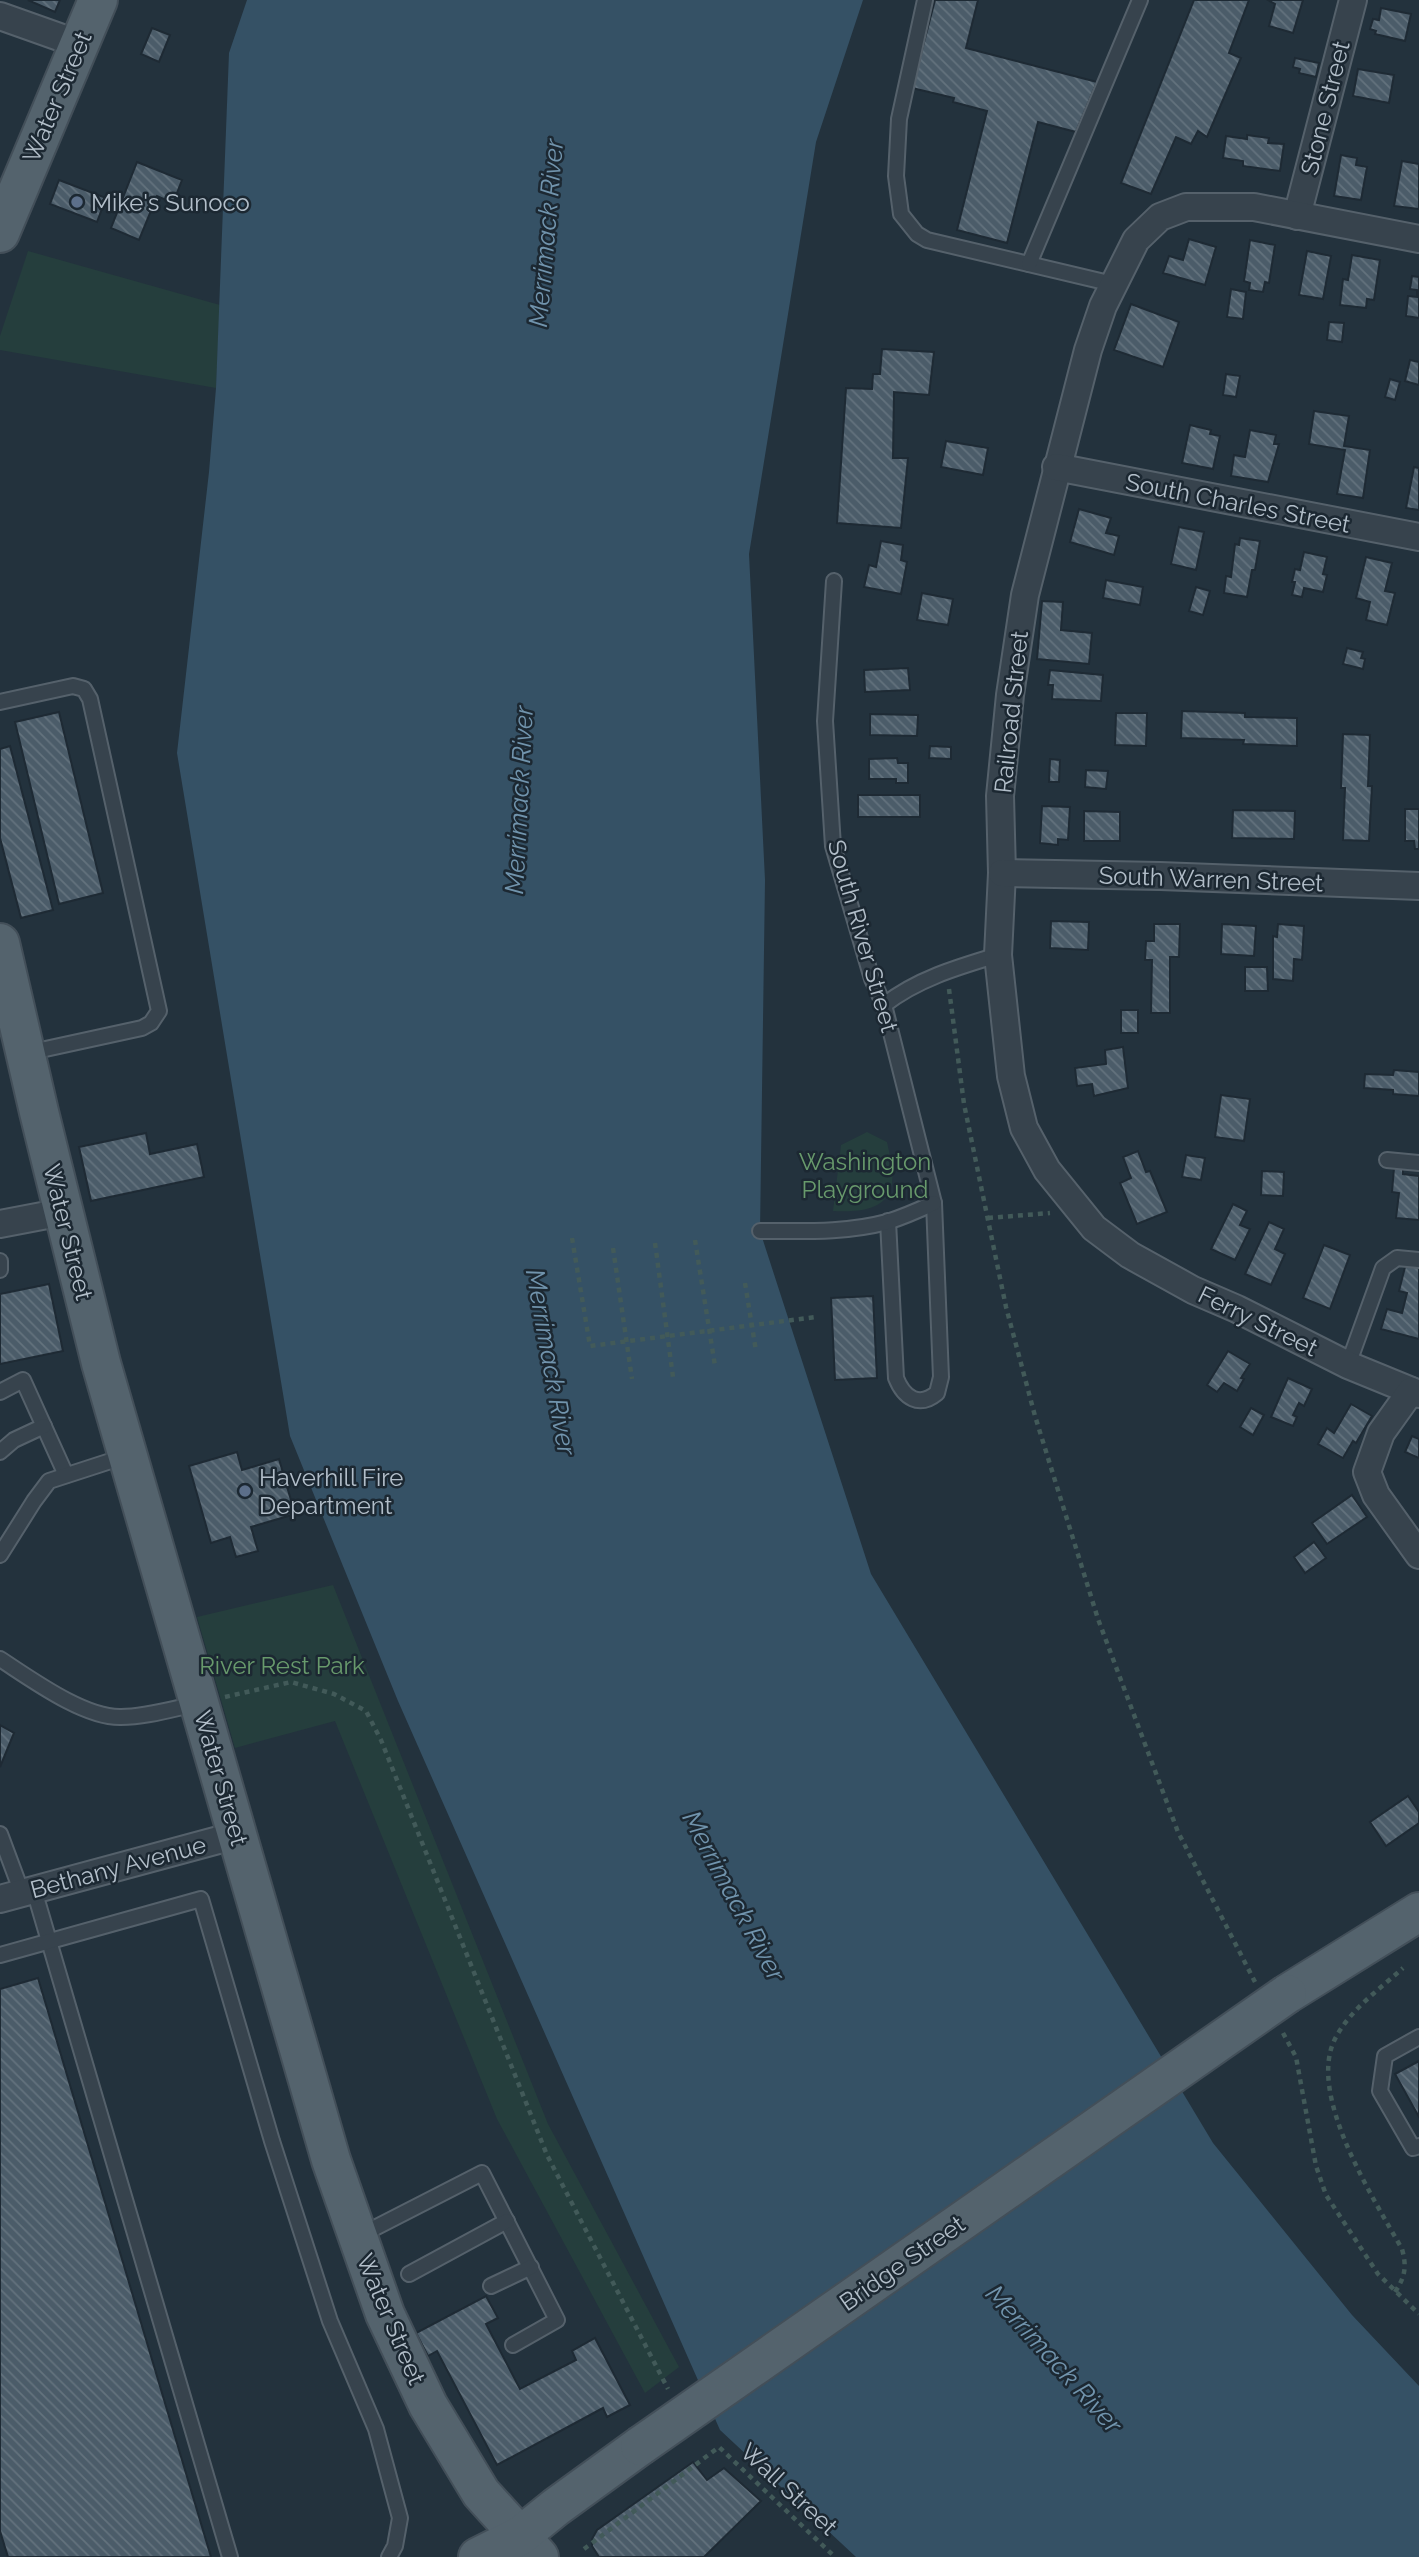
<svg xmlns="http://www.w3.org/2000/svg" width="1419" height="2557" font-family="Raleway,sans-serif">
	<defs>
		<pattern id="building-back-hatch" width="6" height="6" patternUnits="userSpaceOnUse" patternTransform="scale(1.75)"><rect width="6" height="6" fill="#4b5c69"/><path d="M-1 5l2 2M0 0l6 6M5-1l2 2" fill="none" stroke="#63727d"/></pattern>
	</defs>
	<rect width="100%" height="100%" fill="#23323d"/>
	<g fill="#253e3d">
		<polygon points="28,251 220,305 216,388 0,350 0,336"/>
		<path d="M867,1132L887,1142C890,1156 895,1174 891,1188C884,1212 853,1212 833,1211L841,1145Z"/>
		<polygon points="333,1585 548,2124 679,2367 645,2393 497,2119 335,1721 235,1748 197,1617"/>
	</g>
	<polygon fill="#355165" points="247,0 863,0 816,142 749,554 765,880 760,1231 871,1574 1213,2143 1352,2315 1419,2386 1419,2557 856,2557 720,2430 398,1701 290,1436 177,753 209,472 216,388 229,53"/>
	<g fill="url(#building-back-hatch)" stroke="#1e2a34" stroke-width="2">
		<polygon points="28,0 60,0 55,12"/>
		<polygon points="935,0 978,0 966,48 1097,82 1076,132 1038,122 1007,243 957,230 987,111 953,102 954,98 912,88"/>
		<polygon points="1194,0 1249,0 1229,53 1241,58 1207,137 1198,131 1191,144 1176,137 1151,194 1121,183"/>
		<polygon points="1268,0 1303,0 1293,33 1269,26 1275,4"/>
		<polygon points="1381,8 1411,14 1405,41 1375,34 1376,31 1370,29 1373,19 1379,20"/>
		<polygon points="152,28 170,35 159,62 141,54"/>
		<polygon points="1295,58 1319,63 1316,77 1299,73 1300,69 1293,67"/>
		<polygon points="1358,69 1394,75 1389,103 1353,96"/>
		<polygon points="1247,135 1269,138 1268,143 1284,144 1280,171 1243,166 1243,161 1223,158 1226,136 1247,139"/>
		<polygon points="1341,155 1357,158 1356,165 1367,167 1361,200 1334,196"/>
		<polygon points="1402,161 1419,164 1419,209 1394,206"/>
		<polygon points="137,162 182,180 173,203 157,196 139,240 111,228"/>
		<polygon points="59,180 106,198 97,222 50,204"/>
		<polygon points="1189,239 1216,247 1205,285 1163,273 1169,256 1183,260"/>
		<polygon points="1250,240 1275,245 1269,283 1265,282 1263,292 1249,290 1250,283 1244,281"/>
		<polygon points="1307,251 1331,256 1323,299 1299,295"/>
		<polygon points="1352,255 1380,260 1374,300 1367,299 1366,308 1340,305 1343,279 1348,280"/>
		<polygon points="1412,276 1419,277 1419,318 1406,316 1408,296 1417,297 1417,290 1410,289"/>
		<polygon points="1231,289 1246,292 1243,319 1227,317"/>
		<polygon points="1131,304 1179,322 1163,367 1114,350"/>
		<polygon points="1329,322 1344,323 1342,342 1327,340"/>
		<polygon points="882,349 934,352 929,395 894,392 893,458 908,458 901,528 837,523 846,388 872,389 873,374 880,374"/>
		<polygon points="1410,360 1419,362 1419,385 1405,381"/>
		<polygon points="1226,374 1240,376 1236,397 1223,395"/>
		<polygon points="1390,379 1400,382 1395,400 1385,397"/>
		<polygon points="1314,411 1349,416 1344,446 1370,450 1363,498 1337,494 1345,450 1309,444"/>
		<polygon points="1190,425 1211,430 1210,434 1220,436 1213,469 1182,463"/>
		<polygon points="1250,430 1276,435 1274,444 1279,444 1268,482 1231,476 1234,455 1245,457"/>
		<polygon points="946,441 988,448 983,475 941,467"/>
		<polygon points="1414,467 1419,468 1419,510 1406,508"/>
		<polygon points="1079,509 1111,518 1106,533 1119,536 1114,555 1070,542"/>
		<polygon points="1179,527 1204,532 1196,570 1171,564"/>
		<polygon points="1240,538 1260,541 1255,570 1252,570 1247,597 1224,593 1226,576 1231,577 1235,544 1239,545"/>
		<polygon points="881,541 903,545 901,560 907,562 901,594 864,587 869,565 876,567"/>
		<polygon points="1304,552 1327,557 1323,574 1327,575 1323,592 1304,588 1302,597 1292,595 1295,582 1292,582 1295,569 1300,570"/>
		<polygon points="1366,557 1392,563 1385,591 1395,593 1387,625 1366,620 1370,602 1356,598"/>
		<polygon points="1106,580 1143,587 1140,605 1103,598"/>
		<polygon points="1196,587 1210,591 1203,615 1189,611"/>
		<polygon points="922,593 953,599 948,625 917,620"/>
		<polygon points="1042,601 1063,602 1061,630 1092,633 1089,664 1037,659"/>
		<polygon points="1347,648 1363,652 1361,658 1365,659 1363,669 1343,664"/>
		<polygon points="908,668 910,690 865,692 864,670"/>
		<polygon points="1050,670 1103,675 1101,701 1052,699 1053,685 1048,685"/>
		<polygon points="1182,711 1245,713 1245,717 1297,718 1297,746 1243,744 1244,740 1181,738"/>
		<polygon points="59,712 103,893 59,904 15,722"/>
		<polygon points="1116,713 1147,713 1146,746 1115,745"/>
		<polygon points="870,714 918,715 917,736 870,735"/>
		<polygon points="1343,734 1370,735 1368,786 1372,786 1369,841 1343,840 1345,788 1341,788"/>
		<polygon points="10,746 53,910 21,918 0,838 0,749"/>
		<polygon points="930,746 951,747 951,759 929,758"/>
		<polygon points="897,758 898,763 908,763 908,783 896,783 896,779 869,779 869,759"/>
		<polygon points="1050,759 1060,760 1059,782 1049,782"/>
		<polygon points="1086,770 1108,771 1106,789 1085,787"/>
		<rect x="858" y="795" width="62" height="22"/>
		<polygon points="1042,806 1070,807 1068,840 1058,839 1058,845 1040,843"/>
		<polygon points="1405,809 1419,809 1419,849 1415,849 1414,841 1405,841"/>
		<polygon points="1233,810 1295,811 1294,839 1232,838"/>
		<polygon points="1084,811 1120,812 1120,841 1084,841"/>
		<polygon points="1051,921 1089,922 1088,950 1050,948"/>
		<polygon points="1154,924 1180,924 1179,957 1170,957 1170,1013 1151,1013 1152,960 1145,960 1146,941 1154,941"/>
		<polygon points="1222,924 1256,926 1254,956 1221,954"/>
		<polygon points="1278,924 1304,926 1302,960 1294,959 1293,981 1273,979 1273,936 1277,937"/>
		<polygon points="1245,967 1267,967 1268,991 1245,991"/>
		<rect x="1121" y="1010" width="17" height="23"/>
		<polygon points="1123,1047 1128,1088 1094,1096 1092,1084 1077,1086 1075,1068 1106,1064 1105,1050"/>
		<polygon points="1394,1070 1419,1072 1419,1096 1393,1094 1393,1090 1364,1088 1365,1074 1393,1075"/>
		<polygon points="1221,1095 1250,1099 1244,1141 1215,1137"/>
		<polygon points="146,1133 150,1154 197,1144 204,1177 91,1201 79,1147"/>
		<polygon points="1138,1151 1146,1172 1150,1171 1167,1212 1137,1224 1120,1183 1131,1178 1123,1157"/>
		<polygon points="1186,1155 1205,1158 1201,1180 1182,1177"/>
		<polygon points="1394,1168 1403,1169 1403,1174 1419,1176 1419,1220 1396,1218 1399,1193 1392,1192"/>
		<polygon points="1262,1171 1284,1172 1283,1196 1261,1195"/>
		<polygon points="1233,1204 1247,1211 1240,1225 1250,1229 1235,1260 1211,1249"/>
		<polygon points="1269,1222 1284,1229 1275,1249 1285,1254 1271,1285 1245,1274"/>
		<polygon points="1324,1245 1350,1255 1330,1309 1303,1298"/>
		<polygon points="1406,1263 1419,1266 1419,1339 1381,1329 1387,1309 1402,1313 1407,1293 1399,1291"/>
		<polygon points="49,1284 63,1351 0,1364 0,1294"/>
		<polygon points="873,1296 877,1378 835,1380 831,1298"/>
		<polygon points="1228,1351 1250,1364 1241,1378 1244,1379 1237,1391 1224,1383 1217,1392 1207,1385"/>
		<polygon points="1288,1378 1312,1389 1304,1406 1299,1403 1293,1415 1297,1417 1293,1426 1271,1417"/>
		<polygon points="1351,1404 1372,1416 1356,1443 1353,1441 1343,1458 1318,1444 1327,1428 1334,1433"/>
		<polygon points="1251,1408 1264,1415 1253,1435 1240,1427"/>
		<polygon points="1412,1436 1419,1439 1419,1458 1405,1452"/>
		<polygon points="237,1452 242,1470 279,1459 295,1514 251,1527 258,1551 236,1557 230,1537 211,1543 189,1466"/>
		<polygon points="1352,1495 1367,1517 1327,1544 1312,1523"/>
		<polygon points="1314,1542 1326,1558 1305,1573 1294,1557"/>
		<polygon points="0,1725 14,1733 0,1767"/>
		<polygon points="1408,1796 1419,1812 1419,1823 1386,1846 1370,1822"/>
		<polygon points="38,1978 211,2557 8,2557 0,2531 0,1989"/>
		<polygon points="1419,2061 1419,2117 1395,2074"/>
		<polygon points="486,2296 498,2318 486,2324 520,2389 576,2360 572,2351 595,2338 630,2405 607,2417 603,2408 497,2465 437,2351 428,2356 416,2333"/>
		<polygon points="693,2462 707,2480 724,2468 761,2501 704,2557 599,2557 592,2546 592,2539 597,2530"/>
	</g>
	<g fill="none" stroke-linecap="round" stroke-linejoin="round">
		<defs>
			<g id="service">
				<polyline points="925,0 899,119 896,176 901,214 917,234 927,240 1113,284"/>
				<polyline points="1029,264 1140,0"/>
				<path d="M834,581L825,721L833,846L872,979L884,1005L934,1203L941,1377L937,1393C919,1408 904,1398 896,1378L888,1221"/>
				<polyline points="0,702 73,686 84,689 90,699 159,1011 151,1023 142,1028 27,1053"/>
				<path d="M884,1005C917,979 958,967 998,955"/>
				<polyline points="1387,1160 1419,1163"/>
				<path d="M760,1231C803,1231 846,1233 887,1222C903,1217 919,1210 934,1203"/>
				<polyline points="0,1261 0,1270"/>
				<polyline points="1348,1365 1383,1268 1397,1258 1419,1260"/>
				<polyline points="0,1392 23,1380 66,1475"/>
				<polyline points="0,1452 14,1440 44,1426"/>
				<polyline points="0,1555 34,1501 49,1481 126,1456"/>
				<path d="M0,1659C31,1679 84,1718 121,1717C146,1717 172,1709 196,1704"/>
				<polyline points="0,1834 22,1893"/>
				<polyline points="34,1890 230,2557"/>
				<polyline points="0,1955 201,1899 272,2141 330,2321 376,2429 400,2518 395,2546 389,2557"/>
				<polyline points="1419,2037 1385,2056 1380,2091 1413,2148 1419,2146"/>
				<polyline points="361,2235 482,2173 557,2320 513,2345"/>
				<polyline points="409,2274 507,2221"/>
				<polyline points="491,2286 531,2267"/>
			</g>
			<g id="minor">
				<polyline points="0,16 79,44"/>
				<polyline points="1297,216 1353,0"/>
				<polyline points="1419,239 1254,207 1186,207 1160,217 1136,240 1103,306 1088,350 1025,595 1010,695 1000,796 1002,873 998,955 1011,1076 1024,1128 1047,1170 1094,1228 1130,1255 1193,1290 1237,1309 1348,1365 1419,1394"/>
				<polyline points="1056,467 1419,537"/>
				<polyline points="1002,873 1160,876 1419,886"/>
				<polyline points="0,1224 63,1212"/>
				<polyline points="1411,1391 1381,1433 1367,1472 1376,1495 1419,1555"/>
				<polyline points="0,1899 237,1835"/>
			</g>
			<g id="primary">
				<polyline points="0,233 98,0"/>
				<polyline points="0,943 39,1112 101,1363 331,2160 385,2314 428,2405 481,2493 539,2557"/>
				<polyline points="1287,1994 1419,1912"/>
				<polyline points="478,2557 520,2536 556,2507 640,2446"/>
			</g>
		</defs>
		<use href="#service" stroke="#55616b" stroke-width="18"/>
		<use href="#minor" stroke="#55616b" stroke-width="30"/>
		<use href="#primary" stroke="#434f59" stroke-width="42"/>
		<g stroke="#425a59" stroke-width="4.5" stroke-dasharray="5 5" stroke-linecap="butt">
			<polyline points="949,989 964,1104 1006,1307 1035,1416 1098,1619 1178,1832 1255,1982"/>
			<polyline points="988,1218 1050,1213"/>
			<polyline points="572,1238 590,1346 816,1317"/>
			<polyline points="695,1240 715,1366"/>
			<polyline points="655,1243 673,1377"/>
			<polyline points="613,1248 632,1379"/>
			<polyline points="745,1283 756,1351"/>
			<polyline points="225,1697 291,1682 334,1694 366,1711 381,1740 547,2155 668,2389"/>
			<polyline points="1283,2033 1296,2057 1316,2166 1326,2195 1378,2274 1419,2314"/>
			<path d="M1395,2292C1405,2277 1407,2267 1402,2249C1374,2199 1305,2093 1336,2037C1351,2009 1380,1989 1403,1968"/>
			<polyline points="584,2549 719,2447 835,2557"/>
		</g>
		<use href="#service" stroke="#37434d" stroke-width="14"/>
		<use href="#minor" stroke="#37434d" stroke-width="26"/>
		<use href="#primary" stroke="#54636d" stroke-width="38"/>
		<defs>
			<polyline id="primary-bridge" points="640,2446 1287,1994"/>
		</defs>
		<use href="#primary-bridge" stroke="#434f59" stroke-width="42" stroke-linecap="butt"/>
		<use href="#primary-bridge" stroke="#54636d" stroke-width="38"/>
	</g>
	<g fill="#5c6f8a" stroke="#1c2832" stroke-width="2.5">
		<circle cx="77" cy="202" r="7"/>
		<circle cx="245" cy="1491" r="7"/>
	</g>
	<g text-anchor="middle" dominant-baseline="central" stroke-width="5" stroke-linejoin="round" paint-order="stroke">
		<g font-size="24" fill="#b2bec9" stroke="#1c2832">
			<text transform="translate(57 97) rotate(-67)">Water Street</text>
			<text transform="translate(1325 108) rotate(-76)">Stone Street</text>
			<text transform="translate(1238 503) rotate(11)">South Charles Street</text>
			<text transform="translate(1011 712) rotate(-84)">Railroad Street</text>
			<text transform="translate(1211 879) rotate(2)">South Warren Street</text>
			<text transform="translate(863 936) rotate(74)">South River Street</text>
			<text transform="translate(68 1232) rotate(76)">Water Street</text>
			<text transform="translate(1258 1321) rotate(26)">Ferry Street</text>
			<text transform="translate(221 1778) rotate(74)">Water Street</text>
			<text transform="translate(118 1867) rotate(-15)">Bethany Avenue</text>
			<text transform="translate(902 2263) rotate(-35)">Bridge Street</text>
			<text transform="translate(391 2319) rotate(67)">Water Street</text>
			<text transform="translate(789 2489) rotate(43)">Wall Street</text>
		</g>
		<g font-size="24" fill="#b2bec9" stroke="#1c2832" text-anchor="start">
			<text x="91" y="202">Mike's Sunoco</text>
			<text x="259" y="1477">Haverhill Fire<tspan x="259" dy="28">Department</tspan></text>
		</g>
		<g font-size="24" fill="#689a6c" stroke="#1c2832">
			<text x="865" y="1161">Washington<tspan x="865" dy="28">Playground</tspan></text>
			<text x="282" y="1665">River Rest Park</text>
		</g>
		<g font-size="26" font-style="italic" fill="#7194ad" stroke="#1c2832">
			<text transform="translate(546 233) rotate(-85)">Merrimack River</text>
			<text transform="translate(519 800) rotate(-87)">Merrimack River</text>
			<text transform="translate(551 1362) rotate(80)">Merrimack River</text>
			<text transform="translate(734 1896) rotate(62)">Merrimack River</text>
			<text transform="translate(1054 2359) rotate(48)">Merrimack River</text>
		</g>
	</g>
</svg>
